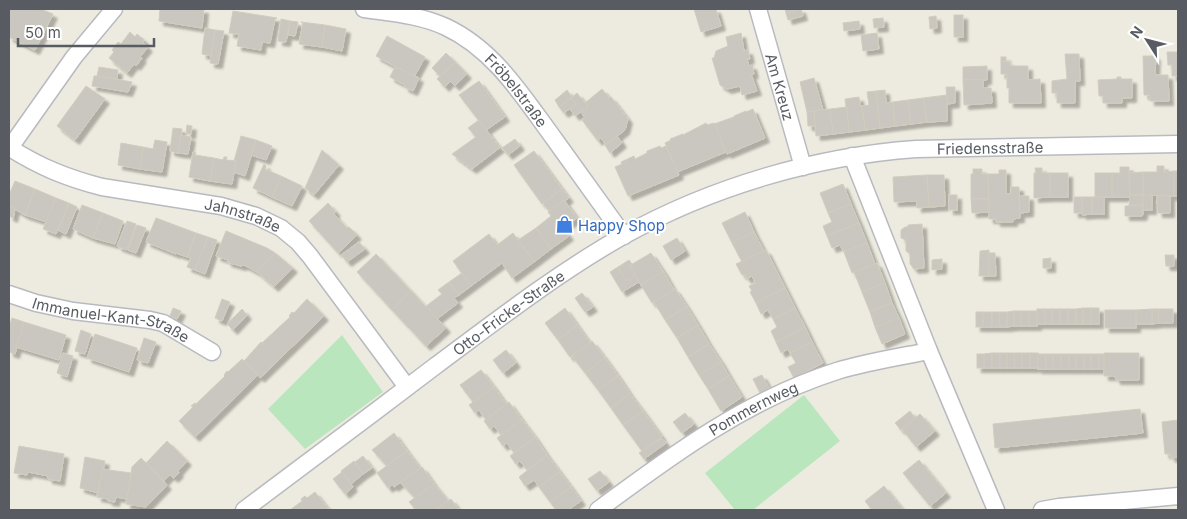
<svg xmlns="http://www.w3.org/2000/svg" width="1187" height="519" font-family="Inter,sans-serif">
	<defs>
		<filter id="shadow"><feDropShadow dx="4.5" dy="4.5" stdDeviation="1" flood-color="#0004"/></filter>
	</defs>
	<rect width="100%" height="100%" fill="#edebdf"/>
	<g fill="#bae6bd">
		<polygon points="342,335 383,392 305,449 268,409"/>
		<polygon points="804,395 840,441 753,510 735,510 705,473"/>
	</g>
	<g fill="#c9c7bf" stroke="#d1ccbe" filter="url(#shadow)">
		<polygon points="9,9 41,9 53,14 35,50 9,37"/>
		<polygon points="160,9 204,9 202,28 159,21"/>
		<polygon points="694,9 716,9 721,26 701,32"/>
		<polygon points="785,9 800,9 786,13"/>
		<polygon points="801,9 803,16 788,20 786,13"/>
		<polygon points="233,11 277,18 275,19 270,43 262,42 261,50 237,46 239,34 229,33"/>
		<rect x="954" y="15" width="9" height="22"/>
		<polygon points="936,16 937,28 930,29 929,17"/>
		<polygon points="883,18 884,27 874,28 873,19"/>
		<polygon points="281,19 290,21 286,42 278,41"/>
		<polygon points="290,21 298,22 295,36 288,35"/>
		<polygon points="859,21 860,29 844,31 843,23"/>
		<polygon points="301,22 325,25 322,47 299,44 303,23"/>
		<polygon points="325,25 346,29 342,51 322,47"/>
		<polygon points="205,28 215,30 211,56 202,54"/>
		<polygon points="215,30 224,31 218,64 210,63"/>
		<polygon points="130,32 135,37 137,34 144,40 143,43 148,47 140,57 142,58 136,66 134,64 127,73 109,58 114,52 112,50 118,42 121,44"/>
		<polygon points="741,33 744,51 748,50 750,59 747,59 749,66 752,65 754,74 751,74 757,91 742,95 740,86 727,89 720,85 712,58 714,58 716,51 728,46 726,37"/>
		<polygon points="877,33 879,49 863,51 861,35"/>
		<polygon points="387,36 425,57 414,77 376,56"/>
		<polygon points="1167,52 1178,52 1178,76 1172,76 1172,65 1168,65"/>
		<polygon points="446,53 455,62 440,76 432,68"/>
		<polygon points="1065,54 1079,54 1080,81 1075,81 1075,103 1057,103 1057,93 1052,93 1052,81 1067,79"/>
		<polygon points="1143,56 1156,56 1155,75 1168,75 1169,101 1150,101 1150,95 1144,95"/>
		<rect x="1001" y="57" width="5" height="5"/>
		<polygon points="455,62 467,74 455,86 450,81 445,87 437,79"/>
		<polygon points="1001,62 1010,62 1010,66 1028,66 1028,80 1040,79 1041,103 1009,103 1009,88 1007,88 1007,74 1001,74"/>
		<polygon points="987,66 987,80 963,80 963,67"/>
		<polygon points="99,67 118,70 117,79 97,76"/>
		<polygon points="395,67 419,78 413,91 404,87 405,85 390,77"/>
		<polygon points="94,76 97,76 132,82 128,92 92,86"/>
		<polygon points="1117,77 1121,77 1121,79 1132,79 1132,98 1122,98 1122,103 1103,103 1103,96 1099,96 1098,80 1117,79"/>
		<polygon points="814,78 823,110 807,112 800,82"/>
		<polygon points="983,79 983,88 991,88 992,103 964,105 963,80"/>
		<polygon points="479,81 505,117 486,130 459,95"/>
		<polygon points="86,86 105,99 75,140 57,126"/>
		<polygon points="946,87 955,87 955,103 947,104"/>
		<polygon points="602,89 609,98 611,97 628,119 625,130 606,145 601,138 598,141 582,120 585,118 581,112 588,107 585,103"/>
		<polygon points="567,90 572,97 559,107 555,100"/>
		<polygon points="885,90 886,103 893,102 895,126 880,128 876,91"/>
		<polygon points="876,91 880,128 865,130 862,106 869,105 867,92"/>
		<polygon points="577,93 588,107 575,116 570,109 576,104 571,98"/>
		<polygon points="947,95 947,121 927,122 923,98"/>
		<polygon points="859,97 860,106 862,106 865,130 849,132 845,99"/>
		<polygon points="571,98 576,104 564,113 559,107"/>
		<polygon points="923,98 927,122 911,124 908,100"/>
		<polygon points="908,100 911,124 895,126 893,102"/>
		<polygon points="847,107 849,132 833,134 830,109"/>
		<polygon points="753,109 765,138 727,154 714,124 734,117 734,116 746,111 746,112"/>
		<polygon points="830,109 833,134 816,136 814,111"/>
		<polygon points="814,111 815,126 808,126 807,112"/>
		<polygon points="479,120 499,147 502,146 472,169 452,154 476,137 468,128"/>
		<polygon points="706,123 707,125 714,123 726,152 677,172 665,143 671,140 670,139 683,134 683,135"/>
		<polygon points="187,125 192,126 191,134 186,134"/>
		<polygon points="173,128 182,129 178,153 170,151"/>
		<polygon points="181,135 191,137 188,154 178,153"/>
		<polygon points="241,136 256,140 245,176 234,172 236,161 234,161"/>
		<polygon points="617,136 622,143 610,153 605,145"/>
		<polygon points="515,139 520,146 508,155 502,148"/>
		<polygon points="155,140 167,142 162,172 140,169 143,147 153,149"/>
		<polygon points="256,140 272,146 266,160 251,155"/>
		<polygon points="121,143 143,147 140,169 118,165"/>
		<polygon points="660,146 661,148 666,146 679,175 628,196 615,167 622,164 621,162 634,156 635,159 647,153 647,151"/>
		<polygon points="322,150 339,165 314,195 305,188"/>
		<polygon points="534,151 562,189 542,204 514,165"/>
		<polygon points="193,152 196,153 195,155 214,158 210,181 189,177"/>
		<polygon points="224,157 227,157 226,160 236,161 232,184 210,181 214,158 223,160"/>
		<polygon points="264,164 266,166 265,169 281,176 272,197 253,188"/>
		<polygon points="1157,166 1164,166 1164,172 1174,171 1174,196 1143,195 1143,172 1157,172"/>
		<polygon points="1120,167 1129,167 1130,197 1112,197 1112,173 1120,173"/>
		<polygon points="1035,168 1042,168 1042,173 1050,173 1050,197 1034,198 1034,173 1036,173"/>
		<polygon points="973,169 982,169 982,174 988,174 989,199 971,199 971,174 973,174"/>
		<polygon points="999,170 1006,170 1006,194 1011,194 1011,187 1019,187 1020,218 1013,219 1013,222 996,222 996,219 989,219 988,174 999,174"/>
		<rect x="1174" y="171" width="4" height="25"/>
		<polygon points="1143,172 1143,195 1130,195 1129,173"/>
		<rect x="1050" y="173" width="18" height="24"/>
		<rect x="1095" y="173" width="17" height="24"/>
		<polygon points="927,175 929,207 917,208 917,201 894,202 893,177"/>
		<polygon points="927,175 944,175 945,206 929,207"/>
		<polygon points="281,176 302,186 292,206 272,197"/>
		<polygon points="15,181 35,189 25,215 9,206 9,195"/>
		<polygon points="843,184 851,204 828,213 820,193"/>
		<polygon points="35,189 56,198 47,222 25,215"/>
		<polygon points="562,189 569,198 549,211 543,203"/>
		<rect x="949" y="195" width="8" height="15"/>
		<polygon points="1130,195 1143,195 1143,215 1142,215 1142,205 1129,206"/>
		<rect x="1143" y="195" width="9" height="15"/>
		<polygon points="1019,196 1029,196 1029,212 1020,213"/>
		<polygon points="1157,196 1170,196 1170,213 1158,213"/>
		<rect x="1074" y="197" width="8" height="16"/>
		<polygon points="1082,197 1092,197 1092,214 1082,215"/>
		<rect x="1092" y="197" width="12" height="17"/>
		<polygon points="56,198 69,203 56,234 43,229"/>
		<polygon points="971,199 989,199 989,212 972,213"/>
		<polygon points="564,200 577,218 563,228 569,236 551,249 536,228 551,216 548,212"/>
		<polygon points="69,203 77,207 66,234 58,230"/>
		<polygon points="328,203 336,212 334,214 347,228 349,227 357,235 338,253 309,221"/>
		<polygon points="851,204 859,223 827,236 823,226 832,222 828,213"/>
		<polygon points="82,205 103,213 93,238 73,229"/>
		<polygon points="1142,205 1142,216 1125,216 1125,206"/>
		<polygon points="9,206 15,209 13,218 9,216"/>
		<polygon points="745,212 754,232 732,243 722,223"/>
		<polygon points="103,213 123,221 115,244 93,238"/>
		<polygon points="156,218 196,233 187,257 176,253 176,254 146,242"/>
		<polygon points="127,221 136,224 127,250 117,246"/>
		<polygon points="859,223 867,243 844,252 840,245 832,248 827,236"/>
		<polygon points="922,224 924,268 914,269 910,264 910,254 906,251 906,240 901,238 901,230 905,227 908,227 908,225"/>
		<polygon points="137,225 146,228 136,253 128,250"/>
		<polygon points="536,228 551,249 534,262 518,240"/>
		<polygon points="226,231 267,248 275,253 257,272 244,265 241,266 227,262 228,260 216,256"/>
		<polygon points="754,232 764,251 742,262 732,243"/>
		<polygon points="196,233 208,237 195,270 187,267 191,258 187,257"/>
		<polygon points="513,233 534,262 512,278 502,263 471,286 453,261 489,234 497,245"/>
		<polygon points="208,237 217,240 205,274 195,270"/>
		<polygon points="677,238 685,251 671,260 663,246"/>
		<polygon points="359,242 365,249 347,262 341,255"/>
		<polygon points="867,243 875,264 852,273 844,252"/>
		<polygon points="766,250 785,288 756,303 750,292 752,291 749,286 755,283 752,276 747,279 744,274 742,275 736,264"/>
		<polygon points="989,250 989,276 979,276 980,251"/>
		<polygon points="275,253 293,268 274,287 257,272"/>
		<polygon points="651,253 663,271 641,285 629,266"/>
		<polygon points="989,253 995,253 996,276 989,276"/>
		<polygon points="376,254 411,291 392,310 357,272"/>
		<polygon points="1165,255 1174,255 1174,266 1166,266"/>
		<polygon points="1051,258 1051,268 1043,268 1043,259"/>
		<polygon points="942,259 942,269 932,270 932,260"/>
		<polygon points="629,260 632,264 629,266 635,275 626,281 618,267"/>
		<polygon points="877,263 885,283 862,292 854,272"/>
		<polygon points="618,267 626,281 635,275 639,282 622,292 610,272"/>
		<polygon points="663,271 674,290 652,303 641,285"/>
		<polygon points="462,273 471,286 459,295 449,282"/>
		<polygon points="449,282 459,295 454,298 458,303 437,319 425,307 442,294 438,290"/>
		<polygon points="885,283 892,303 870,312 862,292"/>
		<polygon points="785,288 795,308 773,319 768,310 761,314 756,303"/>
		<polygon points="675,289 687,307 665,320 654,302"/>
		<polygon points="411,291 446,328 426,346 392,310"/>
		<polygon points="582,293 593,307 585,312 575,298"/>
		<polygon points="222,299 230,302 222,321 215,318"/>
		<polygon points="307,299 324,316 260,378 244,361 261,342 262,343 290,317 289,316 292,312 294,313"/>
		<polygon points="892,303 899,318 875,327 870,312"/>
		<polygon points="687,307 698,325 677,338 665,320"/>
		<polygon points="173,308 181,311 177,319 170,316"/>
		<polygon points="565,308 577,325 558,340 545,323"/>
		<polygon points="795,308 805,327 776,342 771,331 777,327 773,319"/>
		<polygon points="1083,308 1083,324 1076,324 1076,309"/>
		<rect x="1083" y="308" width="8" height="16"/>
		<rect x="1091" y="308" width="8" height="16"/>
		<polygon points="242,309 247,315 233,330 227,324"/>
		<rect x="1037" y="309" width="8" height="15"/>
		<rect x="1045" y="309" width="7" height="15"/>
		<rect x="1052" y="309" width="8" height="15"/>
		<rect x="1060" y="309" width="8" height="15"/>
		<rect x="1068" y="309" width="8" height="15"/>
		<polygon points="1152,309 1158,309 1159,323 1152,324"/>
		<polygon points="1152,309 1152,324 1136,324 1136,310"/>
		<polygon points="1158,309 1173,309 1173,323 1159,323"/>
		<rect x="1105" y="310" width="31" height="18"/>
		<polygon points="1014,311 1014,326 1007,327 1007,312"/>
		<rect x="1014" y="311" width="7" height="15"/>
		<rect x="1021" y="311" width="8" height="15"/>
		<rect x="1029" y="311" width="8" height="15"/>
		<rect x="976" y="312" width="7" height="15"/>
		<rect x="983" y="312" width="9" height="15"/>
		<polygon points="992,312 999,312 1000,327 992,327"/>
		<polygon points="999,312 1007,312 1007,327 1000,327"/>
		<polygon points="12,318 24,322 15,354 9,352 9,327"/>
		<polygon points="899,318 905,334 882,344 875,327"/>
		<polygon points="24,322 66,335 59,360 16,347"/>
		<polygon points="577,325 590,343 570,357 558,340"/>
		<polygon points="698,325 709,344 688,357 677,338"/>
		<polygon points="805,327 812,342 790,353 788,349 781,353 776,342"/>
		<polygon points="81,330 91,334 85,354 75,351"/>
		<polygon points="95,334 137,348 129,372 87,358"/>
		<polygon points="144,338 156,342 148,363 137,360"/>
		<polygon points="592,341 605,358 585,373 572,356"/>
		<polygon points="812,342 823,363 794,378 788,367 796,363 790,353"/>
		<polygon points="709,344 721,362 699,375 688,357"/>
		<polygon points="506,350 516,363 503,373 493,360"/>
		<polygon points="63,353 73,356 67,377 57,373"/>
		<polygon points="992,353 992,368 984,368 984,354"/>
		<rect x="992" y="353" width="8" height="15"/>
		<rect x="1000" y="353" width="7" height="15"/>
		<polygon points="1007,353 1014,353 1015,368 1007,368"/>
		<polygon points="1014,353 1022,353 1022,368 1015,368"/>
		<rect x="1022" y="353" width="8" height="15"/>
		<rect x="1030" y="353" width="8" height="15"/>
		<polygon points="1104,353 1139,353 1139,380 1116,380 1115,376 1104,376"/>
		<rect x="977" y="354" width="7" height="14"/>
		<rect x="1038" y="354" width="8" height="15"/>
		<rect x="1046" y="354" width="7" height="15"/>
		<rect x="1053" y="354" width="8" height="15"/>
		<rect x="1061" y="354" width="8" height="15"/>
		<rect x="1069" y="354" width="7" height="15"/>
		<rect x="1076" y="354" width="8" height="15"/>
		<rect x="1084" y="354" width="7" height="15"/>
		<rect x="1091" y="354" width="8" height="15"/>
		<rect x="1099" y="354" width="5" height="15"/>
		<polygon points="605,358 618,376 598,390 585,373"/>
		<polygon points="242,359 258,375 195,437 179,421 193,407 191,406 195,403 196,404 225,376 224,375 227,371 228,372"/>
		<polygon points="721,362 729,376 708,389 699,375"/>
		<polygon points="481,370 494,387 473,402 460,385"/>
		<polygon points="762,375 769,388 760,393 753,379"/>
		<polygon points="618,376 630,394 611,408 598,390"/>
		<polygon points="729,376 742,397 721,411 708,389"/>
		<polygon points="494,387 506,404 486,420 479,410 475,413 469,405"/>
		<polygon points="630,394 643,411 623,425 611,408"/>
		<polygon points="509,402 522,420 501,435 494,426 490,429 484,421"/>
		<polygon points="1140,409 1143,433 995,448 993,424"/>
		<polygon points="643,411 662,437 642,451 623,425"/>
		<polygon points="910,411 915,418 901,430 895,423"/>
		<polygon points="685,413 694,424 682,433 673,422"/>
		<polygon points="920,414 935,431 916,447 902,429"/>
		<polygon points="522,420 535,437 514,453 507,443 503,446 497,438"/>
		<polygon points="1178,420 1178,457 1171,458 1170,454 1165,454 1162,422"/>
		<polygon points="394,433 407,451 387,466 372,450"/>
		<polygon points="535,437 547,455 527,470 520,461 516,464 510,456"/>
		<polygon points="662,438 666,443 644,459 639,453"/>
		<polygon points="167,441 187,461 178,471 179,473 174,478 170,475 164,481 146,463"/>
		<polygon points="19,446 64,454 60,481 48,479 48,476 28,472 27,475 14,473"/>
		<polygon points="407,451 420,468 394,487 392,485 388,488 377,473"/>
		<polygon points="547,455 560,472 539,487 534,480 525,486 519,477"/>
		<polygon points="363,456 372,468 363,474 355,462"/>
		<polygon points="85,457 105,461 98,493 80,488"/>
		<polygon points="141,458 167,485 146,507 126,504 132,467"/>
		<polygon points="919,460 946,493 930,506 903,473"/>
		<polygon points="354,461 363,474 351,484 341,471"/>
		<polygon points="422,467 434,484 415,498 400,482"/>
		<polygon points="102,469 131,473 127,499 116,497 115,502 108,501 108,499 97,497"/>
		<polygon points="600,471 609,482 597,491 588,479"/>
		<polygon points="342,472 353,487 345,494 333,479"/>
		<polygon points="560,472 571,487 550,502 539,487"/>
		<polygon points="434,484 448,501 436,510 416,510 409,502"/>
		<polygon points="884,486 903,510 872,510 865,501"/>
		<polygon points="571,487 581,501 568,510 556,510 550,502"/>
		<polygon points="315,492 329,510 290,510 302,501 301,499 305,496 307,498"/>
		<polygon points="451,499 459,510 436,510 448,501"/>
	</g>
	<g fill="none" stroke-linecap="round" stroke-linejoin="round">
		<defs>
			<g id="street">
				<path id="s1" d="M364,9C392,13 420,15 446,27C495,50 524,98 555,140C578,172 601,204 624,236"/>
				<path id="s2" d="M758,9L803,167"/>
				<path id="s3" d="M10,148C40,167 67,178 102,187L221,206L256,216L281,228L298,242L310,256L407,387"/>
				<polyline points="9,149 74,57 114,9"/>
				<polyline points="852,156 929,351 996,510"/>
				<path id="s4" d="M9,294L36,303L73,311L150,320L163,323L175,330L212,352"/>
				<path id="s5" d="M244,510C308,462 371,415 434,367C496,321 556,274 623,236C711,187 816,156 916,149L1178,144"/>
				<path id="s6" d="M598,510C672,455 748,399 837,371C867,362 899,357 929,351"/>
				<polyline points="1042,510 1059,507 1178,496"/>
			</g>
		</defs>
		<use href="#street" stroke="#b8bac0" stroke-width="19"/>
		<use href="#street" stroke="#fff" stroke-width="16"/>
	</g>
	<defs>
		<symbol id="shop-bare" viewBox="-9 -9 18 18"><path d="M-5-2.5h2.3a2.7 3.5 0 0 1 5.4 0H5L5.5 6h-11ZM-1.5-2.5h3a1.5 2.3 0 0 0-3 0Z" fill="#3f7fe0" stroke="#fff" stroke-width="2.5" paint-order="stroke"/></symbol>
	</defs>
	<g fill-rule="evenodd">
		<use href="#shop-bare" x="552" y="212" width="25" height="25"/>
	</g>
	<g text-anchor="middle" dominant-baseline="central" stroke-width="4" stroke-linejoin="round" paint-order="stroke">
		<g font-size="15" fill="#585c62" stroke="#fff">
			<text stroke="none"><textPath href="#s2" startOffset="81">Am Kreuz</textPath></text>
			<text stroke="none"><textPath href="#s1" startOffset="180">Fröbelstraße</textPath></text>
			<text stroke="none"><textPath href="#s5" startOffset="850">Friedensstraße</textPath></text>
			<text stroke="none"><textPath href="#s3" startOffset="244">Jahnstraße</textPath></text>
			<text stroke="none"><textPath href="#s5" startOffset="330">Otto-Fricke-Straße</textPath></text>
			<text stroke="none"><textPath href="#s4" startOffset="106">Immanuel-Kant-Straße</textPath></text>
			<text stroke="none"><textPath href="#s6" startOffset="186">Pommernweg</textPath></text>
		</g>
		<g font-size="15" fill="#366cbe" stroke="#fff" text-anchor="start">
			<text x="578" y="225">Happy Shop</text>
		</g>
	</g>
	<rect width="1187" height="519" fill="none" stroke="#585c62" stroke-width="20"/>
	<g transform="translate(1147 40) rotate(306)" stroke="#ffffff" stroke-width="4" paint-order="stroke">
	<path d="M0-4L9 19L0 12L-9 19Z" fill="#585c62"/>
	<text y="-8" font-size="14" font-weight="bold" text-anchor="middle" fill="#585c62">N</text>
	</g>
	<path d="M18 38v8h136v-8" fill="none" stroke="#585c62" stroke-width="2.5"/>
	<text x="25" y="38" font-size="15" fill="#585c62" stroke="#ffffff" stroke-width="4" paint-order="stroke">50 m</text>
</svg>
